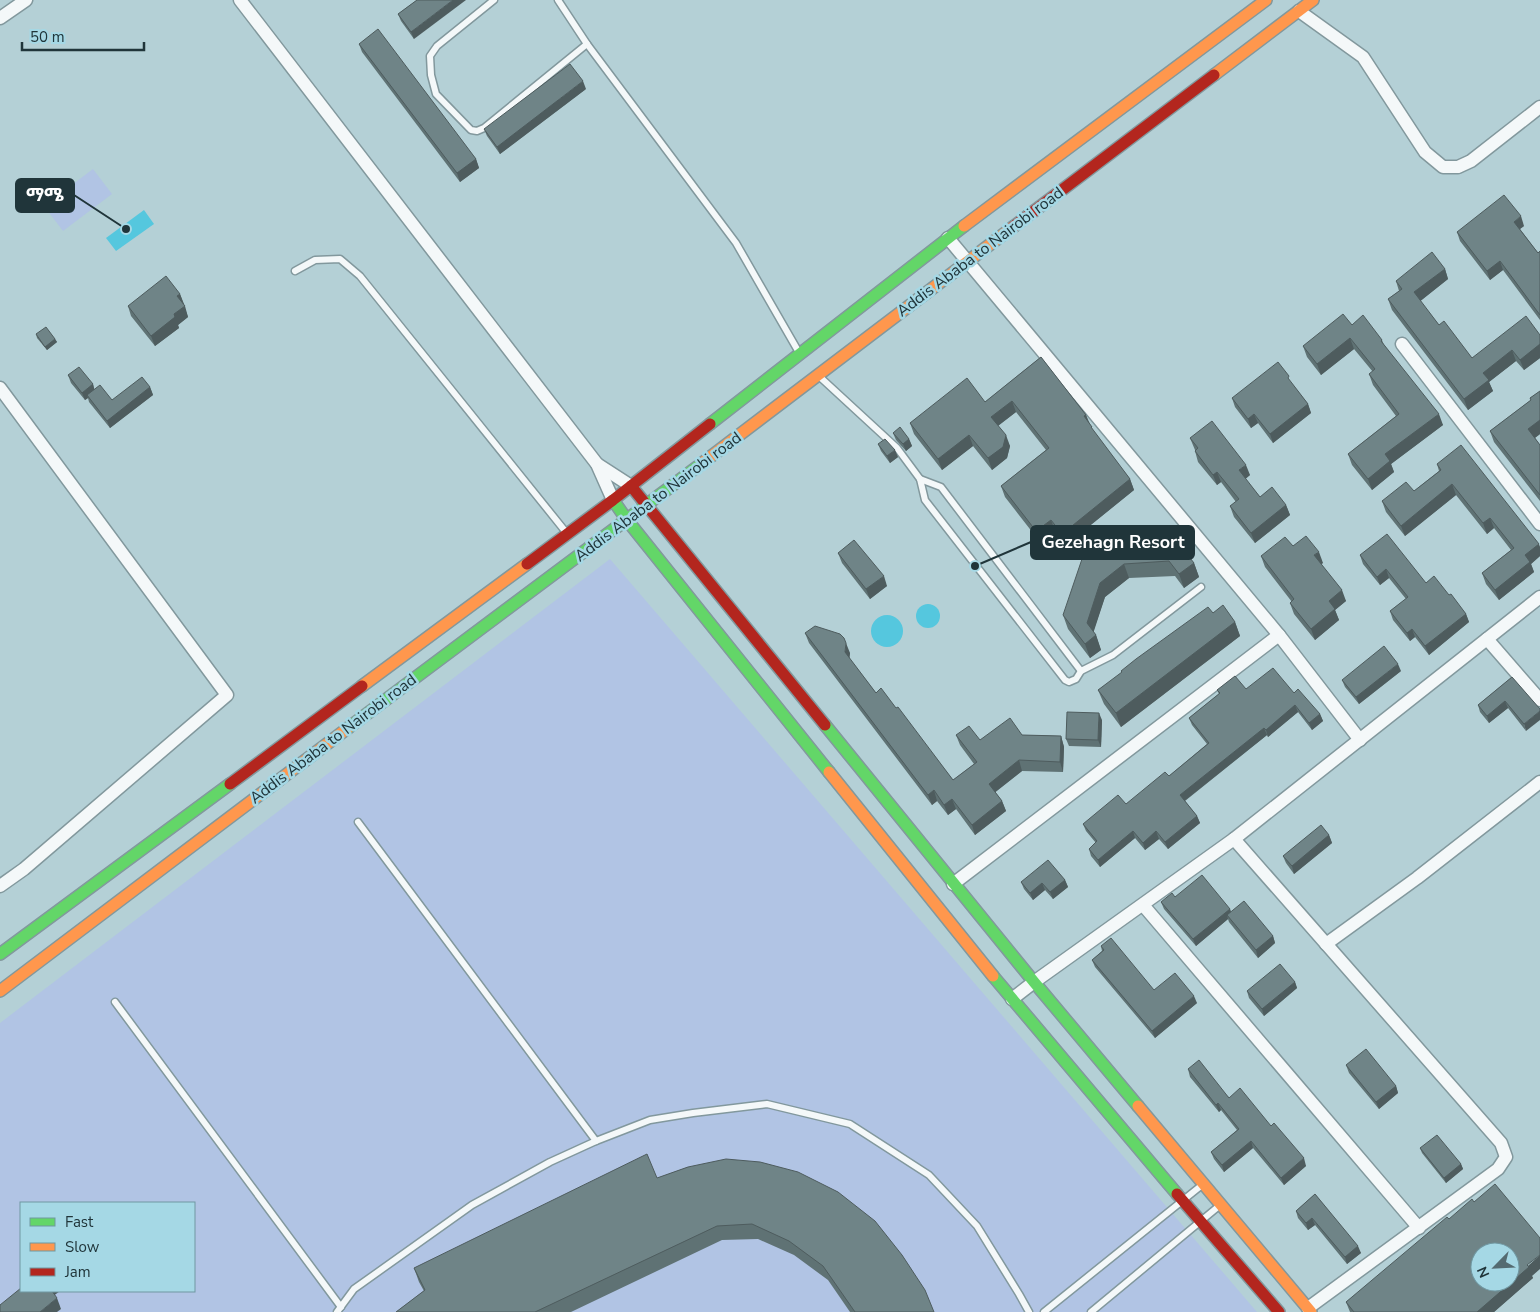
<svg xmlns="http://www.w3.org/2000/svg" width="1540" height="1312" font-family="'Nunito Sans','Noto Sans Ethiopic',sans-serif">
	<rect width="100%" height="100%" fill="#b4d0d6"/>
	<g fill="#b1c4e4" fill-rule="evenodd">
		<polygon points="93,169 112,194 63,231 44,206"/>
		<path d="M610,559L1257,1312H0V1023ZM21,1203H194V1291H21Z"/>
	</g>
	<g fill="#55c7de">
		<polygon points="144,210 154,224 116,251 106,238"/>
		<circle cx="928" cy="616" r="12"/>
		<circle cx="887" cy="631" r="16"/>
	</g>
	<g fill="none" stroke-linecap="round" stroke-linejoin="round">
		<defs>
			<g id="lane">
				<polyline points="494,0 437,46 430,56 431,75 436,94 471,130 477,131 484,128 587,44 558,0"/>
				<polyline points="587,44 736,243 797,349"/>
				<polyline points="295,271 315,260 340,259 360,276 565,531"/>
				<polyline points="821,378 897,448 920,479 925,500 1065,680 1069,682 1076,679 1081,671 1113,655 1201,587"/>
				<polyline points="920,479 941,487 1081,671"/>
				<polyline points="358,822 596,1141"/>
				<polyline points="115,1002 341,1307"/>
				<polyline points="337,1312 354,1289 472,1205 550,1162 596,1141 650,1120 693,1113 767,1104 850,1124 929,1175 977,1226 1019,1294 1029,1312"/>
				<polyline points="1044,1312 1202,1185"/>
				<polyline points="1091,1312 1219,1206"/>
			</g>
			<g id="street">
				<polyline points="240,0 597,464 613,500"/>
				<polyline points="1299,11 1363,57 1425,152 1443,167 1458,167 1471,161 1540,107"/>
				<polyline points="0,18 26,0"/>
				<polyline points="948,238 1279,635 1360,740"/>
				<polyline points="1402,344 1540,524"/>
				<polyline points="0,388 227,695 24,869 0,886"/>
				<polyline points="597,464 631,486"/>
				<polyline points="1487,639 1540,700"/>
				<polyline points="1234,839 1501,1143 1506,1157 1498,1169 1308,1308"/>
				<polyline points="953,884 1279,635"/>
				<polyline points="1143,905 1419,1228"/>
				<polyline points="1326,944 1417,878 1540,782"/>
				<polyline points="1012,999 1034,982 1234,839 1540,597"/>
			</g>
			<g id="fast">
				<polyline points="710,424 964,226"/>
				<polyline points="613,500 627,520 829,772"/>
				<polyline points="825,725 1034,982 1138,1106"/>
				<polyline points="348,728 701,464"/>
				<polyline points="0,954 230,784"/>
				<polyline points="993,976 1177,1194"/>
			</g>
			<g id="slow">
				<polyline points="1214,75 1313,0"/>
				<polyline points="964,226 1266,0"/>
				<polyline points="701,464 1013,227"/>
				<polyline points="362,686 527,564"/>
				<polyline points="829,772 993,976"/>
				<polyline points="0,991 348,728"/>
				<polyline points="1138,1106 1311,1312"/>
			</g>
			<g id="jam">
				<polyline points="1013,227 1214,75"/>
				<polyline points="631,486 825,725"/>
				<polyline points="527,564 613,500 710,424"/>
				<polyline points="230,784 362,686"/>
				<polyline points="1177,1194 1279,1312"/>
			</g>
		</defs>
		<use href="#lane" stroke="#82989d" stroke-width="9"/>
		<use href="#street" stroke="#82989d" stroke-width="15"/>
		<use href="#fast" stroke="#82989d" stroke-width="14"/>
		<use href="#slow" stroke="#82989d" stroke-width="14"/>
		<use href="#jam" stroke="#82989d" stroke-width="14"/>
		<use href="#lane" stroke="#f4f8f9" stroke-width="6"/>
		<use href="#street" stroke="#f4f8f9" stroke-width="12"/>
		<use href="#fast" stroke="#63d668" stroke-width="11"/>
		<use href="#slow" stroke="#ff974d" stroke-width="11"/>
		<use href="#jam" stroke="#b3261e" stroke-width="11"/>
	</g>
	<g fill="#5f7274">
		<polygon points="417,0 414,39 401,21 398,14"/>
		<polygon points="359,44 476,159 479,168 460,182 362,52"/>
		<polygon points="586,89 500,154 487,136 484,129"/>
		<polygon points="1524,226 1520,229 1538,253 1540,251 1540,320 1503,270 1490,280 1460,241 1457,232"/>
		<polygon points="1445,269 1448,279 1420,301 1439,325 1472,358 1540,335 1540,358 1524,370 1516,361 1489,382 1493,391 1468,410 1392,310 1388,299 1399,291 1396,281"/>
		<polygon points="180,294 188,317 178,325 179,328 155,346 131,316 128,306"/>
		<polygon points="1352,325 1382,340 1384,345 1443,425 1391,464 1394,472 1372,490 1352,465 1348,454 1396,416 1373,385 1369,374 1373,372 1354,349 1321,375 1307,357 1303,346"/>
		<polygon points="36,334 55,339 57,342 47,350 37,338"/>
		<polygon points="1041,357 1086,415 1093,431 1130,479 1134,490 1066,545 1055,531 1040,542 1005,497 1001,486 1046,450 1016,412 998,426 1010,446 1007,458 992,470 973,446 942,470 914,434 910,423 985,402"/>
		<polygon points="68,375 93,384 94,389 112,400 150,387 153,395 110,428 89,402 88,398 85,400 71,383"/>
		<polygon points="1292,384 1308,404 1311,413 1273,443 1258,423 1251,428 1235,407 1232,398"/>
		<polygon points="1540,391 1540,434 1535,438 1540,445 1540,501 1494,442 1490,431 1531,400 1530,398"/>
		<polygon points="893,433 909,439 912,446 906,451 896,440"/>
		<polygon points="1190,438 1250,475 1245,479 1260,497 1286,505 1290,515 1255,543 1234,517 1230,506 1236,502 1221,482 1217,485 1198,462 1195,451 1195,450"/>
		<polygon points="878,444 898,457 890,463 881,451"/>
		<polygon points="1437,464 1540,547 1540,556 1531,564 1534,572 1499,600 1486,584 1482,573 1511,550 1494,528 1487,534 1456,495 1405,536 1386,512 1382,501 1414,491 1439,471"/>
		<polygon points="1108,538 1194,563 1199,577 1184,588 1175,576 1129,578 1105,597 1093,632 1096,635 1101,650 1090,658 1068,629 1063,615"/>
		<polygon points="1293,546 1323,563 1321,564 1346,601 1335,610 1339,620 1315,640 1294,614 1290,603 1292,602 1265,567 1261,556"/>
		<polygon points="838,553 887,586 870,599 842,563"/>
		<polygon points="1360,555 1426,583 1449,595 1466,614 1469,622 1429,655 1415,637 1410,641 1393,620 1390,611 1406,599 1389,578 1380,585 1363,564"/>
		<polygon points="1213,613 1235,622 1240,636 1121,727 1104,704 1098,690"/>
		<polygon points="805,633 850,653 849,658 876,693 896,708 953,780 974,764 960,745 956,735 980,740 1022,735 1061,736 1064,747 1063,772 1022,771 995,792 1002,801 1006,811 975,835 956,809 948,815 937,801 932,805 809,643"/>
		<polygon points="1401,671 1359,704 1345,687 1342,680"/>
		<polygon points="1512,677 1526,731 1508,708 1489,723 1480,712 1478,705"/>
		<polygon points="1246,689 1294,693 1320,714 1323,721 1312,730 1298,712 1268,737 1267,735 1185,801 1197,816 1200,823 1168,849 1159,839 1145,850 1135,838 1100,867 1091,856 1089,849 1096,843 1086,831 1083,824 1126,804 1169,776 1207,744 1192,725 1189,718 1219,694 1217,690"/>
		<polygon points="1102,720 1101,747 1069,746 1066,739"/>
		<polygon points="1329,835 1332,843 1294,874 1286,863 1283,856"/>
		<polygon points="1065,880 1068,887 1053,899 1045,890 1033,900 1024,889 1021,882"/>
		<polygon points="1175,897 1230,909 1231,912 1273,936 1275,943 1258,958 1229,922 1228,919 1196,946 1164,909 1161,902"/>
		<polygon points="1101,946 1154,990 1197,1003 1155,1038 1095,967 1092,960 1102,951"/>
		<polygon points="1295,982 1297,988 1264,1016 1249,998 1247,991"/>
		<polygon points="1346,1065 1396,1086 1398,1093 1379,1109 1349,1073"/>
		<polygon points="1188,1069 1271,1126 1306,1166 1284,1185 1253,1148 1224,1172 1214,1159 1211,1152 1237,1130 1221,1110 1219,1112 1190,1077"/>
		<polygon points="1420,1148 1461,1164 1463,1169 1446,1183 1422,1153"/>
		<polygon points="688,1167 934,1312 850,1312 828,1280 794,1255 758,1239 722,1240 571,1312 396,1312 424,1291 419,1282 414,1268"/>
		<polygon points="1315,1194 1361,1253 1347,1264 1315,1225 1308,1230 1298,1218 1296,1211"/>
		<polygon points="1449,1219 1532,1276 1533,1278 1494,1312 1350,1312 1346,1302"/>
	</g>
	<g fill="#4e5c5e">
		<polygon points="453,0 466,0 414,39 411,32"/>
		<polygon points="583,81 586,89 500,154 497,147"/>
		<polygon points="476,159 479,168 460,182 457,173"/>
		<polygon points="1521,216 1524,226 1517,231 1514,222"/>
		<polygon points="1500,261 1503,270 1490,280 1487,271"/>
		<polygon points="1445,269 1448,279 1418,303 1414,292"/>
		<polygon points="180,294 184,304 181,307 177,296"/>
		<polygon points="185,306 188,317 178,325 179,328 155,346 151,336 174,314"/>
		<polygon points="1350,338 1354,349 1321,375 1317,364"/>
		<polygon points="55,339 57,342 47,350 45,347"/>
		<polygon points="1540,344 1540,358 1524,370 1520,360"/>
		<polygon points="1512,350 1516,361 1489,382 1493,391 1468,410 1464,399 1483,373"/>
		<polygon points="93,384 95,392 87,395 88,398 85,400 82,393"/>
		<polygon points="150,387 153,395 110,428 107,421"/>
		<polygon points="1012,401 1016,412 995,428 991,417"/>
		<polygon points="1308,404 1311,413 1273,443 1270,434"/>
		<polygon points="1254,414 1258,423 1251,428 1248,419"/>
		<polygon points="1439,414 1443,425 1391,464 1394,472 1372,490 1368,479 1385,454"/>
		<polygon points="1086,415 1090,426 1084,416"/>
		<polygon points="1540,420 1540,434 1532,440 1528,429"/>
		<polygon points="969,435 973,446 942,470 938,459"/>
		<polygon points="1006,435 1010,446 1007,458 992,470 988,458"/>
		<polygon points="909,439 912,446 906,451 903,444"/>
		<polygon points="895,450 898,457 890,463 887,456"/>
		<polygon points="1246,465 1250,475 1243,481 1239,470"/>
		<polygon points="1217,472 1221,482 1217,485 1213,475"/>
		<polygon points="1130,479 1134,490 1066,545 1062,534"/>
		<polygon points="1452,484 1456,495 1405,536 1401,526"/>
		<polygon points="1286,505 1290,515 1255,543 1251,533"/>
		<polygon points="1490,518 1494,528 1487,534 1483,523"/>
		<polygon points="1051,520 1055,531 1040,542 1036,531"/>
		<polygon points="1539,544 1540,547 1540,556 1531,564 1534,572 1499,600 1495,590 1525,555"/>
		<polygon points="1319,552 1323,563 1318,566 1314,555"/>
		<polygon points="1194,563 1199,577 1184,588 1179,574"/>
		<polygon points="1124,564 1129,578 1105,597 1092,637 1087,623 1100,583"/>
		<polygon points="1386,569 1389,578 1380,585 1377,577"/>
		<polygon points="884,576 887,586 870,599 866,589"/>
		<polygon points="1342,590 1346,601 1335,610 1339,620 1315,640 1311,629 1329,601"/>
		<polygon points="1466,614 1469,622 1429,655 1425,646"/>
		<polygon points="1235,622 1240,636 1121,727 1116,713"/>
		<polygon points="1412,629 1415,637 1410,641 1407,633"/>
		<polygon points="1096,635 1101,650 1090,658 1085,644"/>
		<polygon points="846,643 850,653 849,663 845,652"/>
		<polygon points="1398,664 1401,671 1359,704 1356,697"/>
		<polygon points="1505,701 1508,708 1489,723 1487,716"/>
		<polygon points="1295,705 1298,712 1268,737 1266,730"/>
		<polygon points="1540,711 1540,720 1526,731 1524,724"/>
		<polygon points="1099,713 1102,720 1101,747 1098,740"/>
		<polygon points="1320,714 1323,721 1312,730 1309,723"/>
		<polygon points="1264,728 1267,735 1183,802 1180,795"/>
		<polygon points="1061,736 1064,747 1063,772 1060,762"/>
		<polygon points="1019,760 1022,771 993,794 989,784"/>
		<polygon points="934,790 937,801 932,805 928,795"/>
		<polygon points="952,799 956,809 948,815 944,805"/>
		<polygon points="1002,801 1006,811 975,835 972,825"/>
		<polygon points="1197,816 1200,823 1168,849 1165,842"/>
		<polygon points="1133,831 1135,838 1100,867 1098,860"/>
		<polygon points="1156,831 1159,839 1145,850 1143,843"/>
		<polygon points="1329,835 1332,843 1294,874 1292,866"/>
		<polygon points="1065,880 1068,887 1053,899 1050,892"/>
		<polygon points="1042,883 1045,890 1033,900 1030,893"/>
		<polygon points="1230,909 1232,916 1227,915 1228,919 1196,946 1193,939"/>
		<polygon points="1273,936 1275,943 1258,958 1256,950"/>
		<polygon points="1295,982 1297,988 1264,1016 1262,1009"/>
		<polygon points="1194,996 1197,1003 1155,1038 1152,1031"/>
		<polygon points="1396,1086 1398,1093 1379,1109 1376,1102"/>
		<polygon points="1218,1103 1221,1110 1219,1112 1216,1105"/>
		<polygon points="1251,1141 1253,1148 1224,1172 1222,1165"/>
		<polygon points="1304,1158 1306,1166 1284,1185 1281,1178"/>
		<polygon points="1461,1164 1463,1169 1446,1183 1444,1178"/>
		<polygon points="1312,1218 1315,1225 1308,1230 1306,1223"/>
		<polygon points="1358,1246 1361,1253 1347,1264 1345,1257"/>
		<polygon points="1540,1255 1540,1269 1532,1276 1533,1278 1494,1312 1477,1312"/>
		<polygon points="50,1291 60,1291 52,1297"/>
		<polygon points="57,1298 61,1309 57,1312 40,1312"/>
	</g>
	<g fill="#6f8487" stroke="#4e5c5e" fill-rule="evenodd">
		<polygon points="417,0 453,0 411,32 398,14"/>
		<polygon points="378,29 476,159 457,173 359,44"/>
		<polygon points="570,64 583,81 497,147 484,129"/>
		<polygon points="1504,195 1521,216 1514,222 1538,253 1540,251 1540,315 1500,261 1487,271 1457,232"/>
		<polygon points="1432,252 1445,269 1414,292 1439,325 1444,321 1472,358 1526,316 1540,335 1540,344 1520,360 1512,350 1483,373 1489,380 1464,399 1388,299 1402,289 1396,281"/>
		<polygon points="166,276 180,294 177,296 185,306 174,314 175,317 151,336 128,306"/>
		<polygon points="1343,314 1352,325 1363,315 1382,340 1381,341 1439,414 1385,454 1390,461 1368,479 1348,454 1399,414 1369,374 1375,369 1350,338 1317,364 1303,346"/>
		<polygon points="46,327 55,339 45,347 36,334"/>
		<polygon points="1041,357 1086,415 1084,416 1092,427 1091,427 1130,479 1062,534 1051,520 1036,531 1001,486 1049,448 1012,401 991,417 1006,435 1003,447 988,458 969,435 938,459 910,423 967,378 985,402"/>
		<polygon points="1278,362 1289,376 1288,378 1308,404 1270,434 1254,414 1248,419 1232,398"/>
		<polygon points="79,367 93,384 82,393 68,375"/>
		<polygon points="142,377 150,387 107,421 87,395 100,385 112,400"/>
		<polygon points="1540,391 1540,420 1528,429 1540,445 1540,495 1490,431 1531,400 1530,398"/>
		<polygon points="1212,421 1246,465 1239,470 1260,497 1272,487 1286,505 1251,533 1230,506 1239,499 1217,472 1213,475 1195,451 1198,448 1190,438"/>
		<polygon points="900,427 909,439 903,444 893,433"/>
		<polygon points="885,439 895,450 887,456 878,444"/>
		<polygon points="1461,445 1539,544 1525,555 1530,562 1495,590 1482,573 1514,548 1490,518 1483,523 1452,484 1401,526 1382,501 1406,482 1414,491 1441,470 1437,464"/>
		<polygon points="1171,534 1194,563 1179,574 1169,561 1124,564 1100,583 1087,623 1096,635 1085,644 1063,615 1082,559 1108,538"/>
		<polygon points="1387,534 1426,583 1434,576 1449,595 1451,594 1466,614 1425,646 1412,629 1407,633 1390,611 1408,597 1386,569 1377,577 1360,555"/>
		<polygon points="1306,536 1319,552 1314,555 1342,590 1329,601 1335,609 1311,629 1290,603 1294,599 1261,556 1285,537 1293,546"/>
		<polygon points="854,540 884,576 866,589 838,553"/>
		<polygon points="1223,605 1235,622 1116,713 1098,690 1122,672 1121,671 1136,659 1208,607 1213,613"/>
		<polygon points="815,626 840,634 844,638 846,643 845,652 876,693 881,688 896,708 898,707 953,780 977,762 956,735 969,726 980,740 1010,718 1022,735 1061,736 1060,762 1019,760 989,784 1002,801 972,825 952,799 944,805 934,790 928,795 805,633"/>
		<polygon points="1384,646 1398,664 1356,697 1342,680"/>
		<polygon points="1273,668 1294,693 1298,689 1320,714 1309,723 1295,705 1266,730 1264,728 1180,795 1197,816 1165,842 1156,831 1143,843 1133,831 1098,860 1089,849 1097,841 1083,824 1118,795 1126,804 1165,772 1169,776 1209,743 1189,718 1220,693 1217,690 1235,676 1246,689"/>
		<polygon points="1512,677 1540,709 1540,711 1524,724 1505,701 1487,716 1478,705"/>
		<polygon points="1067,712 1099,713 1098,740 1066,739"/>
		<polygon points="1321,825 1329,835 1292,866 1283,856"/>
		<polygon points="1048,860 1065,880 1050,892 1042,883 1030,893 1021,882"/>
		<polygon points="1202,875 1230,909 1193,939 1161,902 1172,893 1175,897"/>
		<polygon points="1244,901 1273,936 1256,950 1227,915"/>
		<polygon points="1111,938 1154,990 1175,973 1194,996 1152,1031 1092,960 1104,950 1101,946"/>
		<polygon points="1280,964 1295,982 1262,1009 1247,991"/>
		<polygon points="1366,1049 1396,1086 1376,1102 1346,1065"/>
		<polygon points="1199,1060 1229,1098 1240,1088 1271,1126 1274,1123 1304,1158 1281,1178 1251,1141 1222,1165 1211,1152 1239,1129 1218,1103 1216,1105 1188,1069"/>
		<polygon points="1437,1135 1461,1164 1444,1178 1420,1148"/>
		<polygon points="647,1154 657,1178 688,1167 726,1159 760,1162 798,1172 838,1192 875,1221 902,1255 925,1290 934,1312 855,1312 823,1266 789,1241 752,1224 717,1226 535,1312 396,1312 425,1290 414,1268"/>
		<path d="M1495,1184L1540,1238V1255L1527,1265L1529,1267L1477,1312H1354L1346,1302L1447,1217L1449,1219L1472,1199L1474,1202ZM1480,1252H1510V1282H1480Z"/>
		<polygon points="1315,1194 1358,1246 1345,1257 1312,1218 1306,1223 1296,1211"/>
		<polygon points="21,1288 21,1291 52,1291 57,1298 40,1312 0,1312 0,1305"/>
	</g>
	<g text-anchor="middle" dominant-baseline="central" stroke-width="5" stroke-linejoin="round" paint-order="stroke">
		<g font-size="16" fill="#20353a" stroke="#a5d8e5">
			<text transform="translate(980 252) rotate(-37)">Addis Ababa to Nairobi road</text>
			<text transform="translate(658 497) rotate(-37)">Addis Ababa to Nairobi road</text>
			<text transform="translate(333 739) rotate(-37)">Addis Ababa to Nairobi road</text>
		</g>
	</g>
	<path fill="none" stroke="#20353a" stroke-width="2" d="M126 229L74 195M975 566L1031 542"/>
	<g fill="#20353a" stroke="#a5d8e5" stroke-width="2">
		<circle cx="126" cy="229" r="5"/>
		<circle cx="975" cy="566" r="5"/>
	</g>
	<g fill="#20353a" stroke="#20353a" stroke-width="2">
		<rect x="16" y="179" width="58" height="33" rx="5"/>
		<rect x="1031" y="526" width="163" height="33" rx="5"/>
	</g>
	<g font-size="18" text-anchor="middle" font-weight="bold" fill="#fff">
		<text x="45" y="201">ማሜ</text>
		<text x="1113" y="548">Gezehagn Resort</text>
	</g>
	<rect x="20" y="1202" width="175" height="90" fill="#a5d8e5" stroke="#7097a1"/>
	<rect x="30" y="1218" width="25" height="8" fill="#63d668" stroke="#7097a1"/>
	<text x="65" y="1227" font-size="15" fill="#20353a">Fast</text>
	<rect x="30" y="1243" width="25" height="8" fill="#ff974d" stroke="#7097a1"/>
	<text x="65" y="1252" font-size="15" fill="#20353a">Slow</text>
	<rect x="30" y="1268" width="25" height="8" fill="#b3261e" stroke="#7097a1"/>
	<text x="65" y="1277" font-size="15" fill="#20353a">Jam</text>
	<g transform="translate(1495 1267) rotate(246)"><circle r="24" fill="#a5d8e5" stroke="#7097a1"/>
	<path d="M0-4L9 19L0 12L-9 19Z" fill="#546b71"/>
	<text y="-8" font-size="14" font-weight="bold" text-anchor="middle" fill="#20353a">N</text>
	</g>
	<path d="M22 42v8h122v-8" fill="none" stroke="#20353a" stroke-width="2.5"/>
	<text x="30" y="42" font-size="15" fill="#20353a" stroke="#a5d8e5" stroke-width="4" paint-order="stroke">50 m</text>
</svg>
